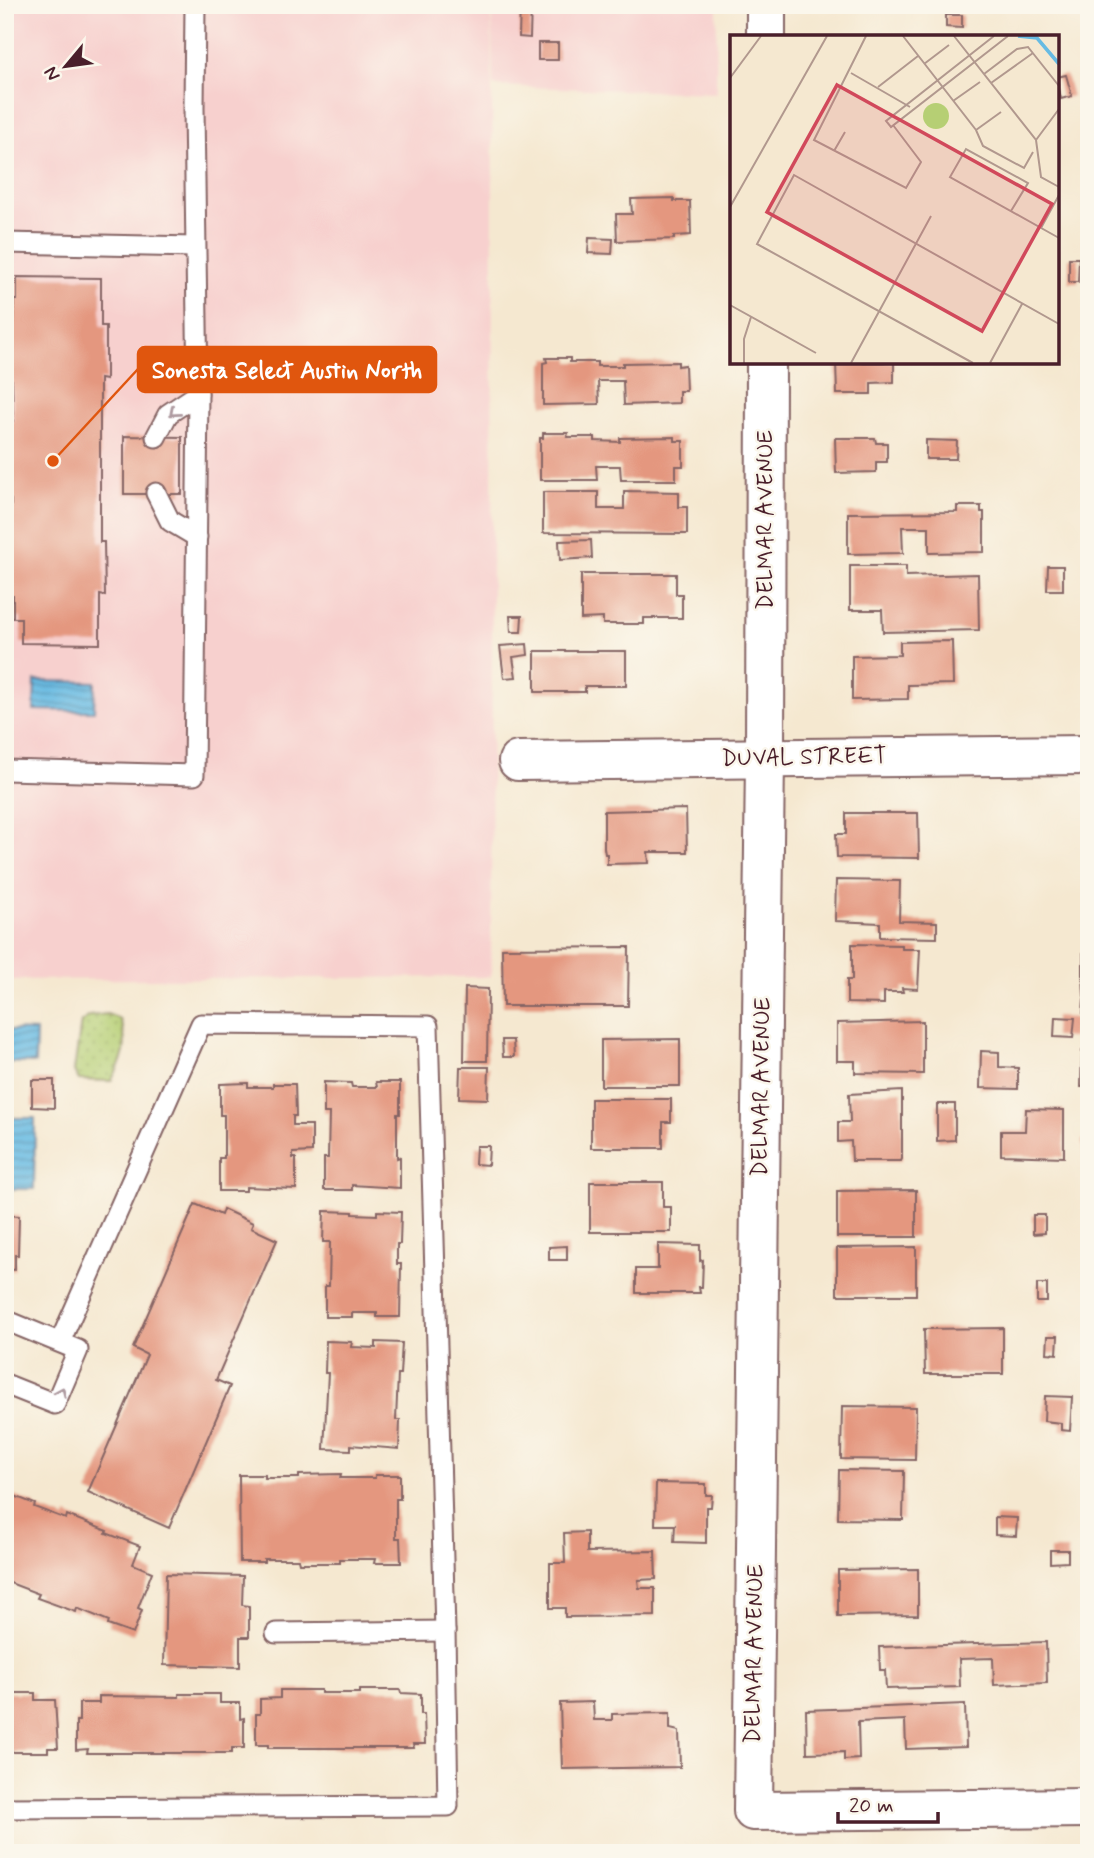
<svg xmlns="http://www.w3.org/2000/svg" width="1094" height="1858" font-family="Mynerve,sans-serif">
	<defs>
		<pattern id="green-dots" width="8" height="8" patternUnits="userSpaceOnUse" patternTransform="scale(1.75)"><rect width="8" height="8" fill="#b6cf74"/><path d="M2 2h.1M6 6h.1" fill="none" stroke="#9eb165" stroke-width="1.8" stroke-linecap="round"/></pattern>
		<pattern id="water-rules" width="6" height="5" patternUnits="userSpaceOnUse" patternTransform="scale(1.75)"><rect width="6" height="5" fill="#67bbe3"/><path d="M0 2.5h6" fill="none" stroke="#5797b8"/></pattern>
	</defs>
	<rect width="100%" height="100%" fill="#fbf7ec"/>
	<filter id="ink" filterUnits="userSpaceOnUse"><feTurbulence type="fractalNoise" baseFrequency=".0143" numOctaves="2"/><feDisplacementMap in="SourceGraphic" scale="14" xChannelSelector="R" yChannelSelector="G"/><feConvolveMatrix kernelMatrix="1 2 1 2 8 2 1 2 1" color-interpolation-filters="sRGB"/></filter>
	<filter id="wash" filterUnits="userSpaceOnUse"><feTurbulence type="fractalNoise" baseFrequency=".00686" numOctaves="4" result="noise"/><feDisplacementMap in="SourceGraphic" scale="28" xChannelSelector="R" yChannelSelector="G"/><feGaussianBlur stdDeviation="1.57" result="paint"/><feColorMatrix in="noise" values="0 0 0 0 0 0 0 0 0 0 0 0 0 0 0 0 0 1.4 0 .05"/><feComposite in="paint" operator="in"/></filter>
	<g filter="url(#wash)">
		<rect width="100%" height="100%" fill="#f5e8d0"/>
		<g fill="#f7d0ce">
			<polygon points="5,5 491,5 493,189 491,977 5,980"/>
			<polygon points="492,5 717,5 716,93 493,86"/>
		</g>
		<path fill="url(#green-dots)" stroke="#807750" stroke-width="2" d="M107,1014L120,1019C129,1046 125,1057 111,1081L79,1080L74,1071L81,1022L90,1016Z"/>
		<g fill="url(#water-rules)" stroke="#586d87" stroke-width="2">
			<polygon points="35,681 95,682 94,711 34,710"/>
			<polygon points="5,1030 36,1031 35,1063 5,1062"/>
			<polygon points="5,1118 35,1118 34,1189 5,1189"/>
		</g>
		<g id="blocks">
			<g fill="#e4977f">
				<polygon points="520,5 531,5 530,38 519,37"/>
				<polygon points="946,15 962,15 962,28 946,27"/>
				<rect x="538" y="43" width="20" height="17"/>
				<polygon points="1066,75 1072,96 1061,99 1057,77"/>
				<polygon points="674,198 674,201 690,201 691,235 674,236 674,239 617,241 616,214 632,214 631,199"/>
				<polygon points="589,238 613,239 612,254 588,253"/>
				<polygon points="1069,258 1079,258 1078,282 1069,282"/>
				<polygon points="17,277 101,278 101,326 106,326 106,380 100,379 100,542 104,542 105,596 100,595 100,644 21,643 21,618 13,618 13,595 7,595 8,540 11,540 11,500 5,500 5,421 13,421 12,380 8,381 7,326 13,326 14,300 17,300"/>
				<polygon points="546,358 570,358 570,362 597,362 597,366 623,366 623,363 678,362 678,366 685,365 686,391 679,391 679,403 624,405 623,381 598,381 599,404 543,405 543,363 547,362"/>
				<polygon points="836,362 894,362 894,382 871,383 871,394 837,394"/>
				<polygon points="543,433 568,433 567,437 595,437 595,441 620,442 620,438 675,437 675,441 683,441 683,466 676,466 676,480 621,480 620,466 596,466 597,480 540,480 540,438 543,438"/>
				<polygon points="124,436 182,437 182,494 124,494"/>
				<polygon points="835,438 875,438 876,443 887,443 887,462 876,462 876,472 836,473"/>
				<polygon points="926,440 957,441 956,459 926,459"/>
				<polygon points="624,491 679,492 679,507 687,507 687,534 543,533 543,492 598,492 598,509 624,509"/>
				<polygon points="957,506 981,506 981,512 984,512 984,552 929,553 929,527 902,527 903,553 848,554 848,513 957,512"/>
				<polygon points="591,540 592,558 560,560 559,541"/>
				<polygon points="850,566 906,566 906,576 978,574 979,630 883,632 882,610 850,610"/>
				<polygon points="1048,566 1063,566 1063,590 1047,590"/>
				<polygon points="581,574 676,574 676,594 682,594 682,618 644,618 644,624 603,624 603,618 581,619"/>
				<polygon points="510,616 522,616 521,632 511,632"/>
				<polygon points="952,641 953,684 908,685 908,699 852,700 852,656 900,655 900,642"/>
				<polygon points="527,644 528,655 513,657 516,677 504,678 500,646"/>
				<polygon points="535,651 626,651 626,686 585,686 585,692 535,692"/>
				<polygon points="686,809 687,852 648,852 649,863 607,864 607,854 605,854 604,848 604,811"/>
				<polygon points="846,813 918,813 919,858 837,857 836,834 846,834"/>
				<polygon points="836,880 900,881 899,921 937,922 937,938 880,937 880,923 835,921"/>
				<polygon points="852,944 902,945 902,949 920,949 918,989 902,988 903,992 884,992 884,1004 847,1003 847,980 852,980"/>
				<polygon points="629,947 628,1006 503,1006 502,948"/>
				<rect x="1083" y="953" width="6" height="19"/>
				<polygon points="1083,974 1089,974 1089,996 1084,996"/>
				<polygon points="465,988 488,989 487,1061 464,1061"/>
				<polygon points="1084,999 1089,999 1089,1013 1083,1013"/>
				<polygon points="1055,1017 1075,1018 1073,1038 1054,1037"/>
				<polygon points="923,1021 923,1074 855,1073 855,1061 837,1061 837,1023"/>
				<polygon points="680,1039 680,1086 601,1086 601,1040"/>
				<polygon points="502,1040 513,1040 514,1057 503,1057"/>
				<polygon points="981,1051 999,1052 999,1067 1018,1068 1018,1089 980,1088"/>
				<polygon points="1082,1051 1089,1051 1089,1087 1081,1087"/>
				<polygon points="460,1067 489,1067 488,1099 459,1098"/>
				<polygon points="32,1080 54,1080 54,1108 32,1107"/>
				<polygon points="324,1082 351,1083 352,1087 377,1087 376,1082 400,1082 400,1114 397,1114 397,1158 400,1157 400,1188 352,1185 352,1190 324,1190 324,1158 328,1158 329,1113 324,1113"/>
				<polygon points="248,1083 248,1087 273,1087 273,1084 295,1084 296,1116 293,1116 293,1125 312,1125 312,1152 293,1153 293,1158 296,1158 296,1189 246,1187 246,1191 219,1191 219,1158 224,1158 224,1115 220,1115 220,1084"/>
				<polygon points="902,1091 902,1159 901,1161 852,1161 851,1141 838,1142 838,1122 850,1122 849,1094"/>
				<polygon points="591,1099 671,1099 671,1122 663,1122 663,1148 591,1148"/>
				<polygon points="937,1104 955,1104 955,1140 937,1141"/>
				<polygon points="1026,1109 1064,1110 1064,1157 1001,1155 1001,1131 1025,1131"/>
				<polygon points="1089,1139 1089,1163 1084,1163 1082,1140"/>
				<polygon points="476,1146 489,1146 488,1165 475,1164"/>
				<polygon points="1086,1167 1089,1167 1089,1188 1084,1188"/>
				<polygon points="590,1182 663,1182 663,1207 671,1207 671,1232 590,1232"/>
				<polygon points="916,1190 916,1237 837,1237 837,1191"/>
				<polygon points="195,1204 221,1215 223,1209 253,1223 251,1228 277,1240 216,1380 230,1386 169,1528 88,1492 147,1355 133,1348"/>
				<polygon points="324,1211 353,1212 353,1214 377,1215 377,1211 401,1212 400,1244 397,1244 397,1264 401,1264 400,1317 377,1317 377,1313 352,1313 352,1317 325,1317 325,1286 329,1286 330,1242 323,1242"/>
				<polygon points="5,1215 19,1216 18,1255 15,1255 15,1270 5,1269"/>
				<polygon points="1033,1215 1045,1215 1045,1233 1033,1234"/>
				<polygon points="658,1244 700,1245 700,1261 703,1260 702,1287 699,1287 700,1293 636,1293 636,1269 658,1269"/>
				<polygon points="567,1246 567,1260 549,1260 549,1247"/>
				<polygon points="916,1247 916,1295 837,1295 837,1248"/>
				<rect x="1037" y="1284" width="10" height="18"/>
				<polygon points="1003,1328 1003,1374 925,1374 924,1329"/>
				<polygon points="1048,1336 1058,1336 1057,1354 1047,1353"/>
				<polygon points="326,1341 352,1342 351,1347 376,1348 376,1342 402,1343 400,1374 398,1374 396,1420 400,1420 399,1449 351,1445 351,1450 324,1449 328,1373 325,1373"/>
				<polygon points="1045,1396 1072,1397 1070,1431 1061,1430 1061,1423 1044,1421"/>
				<polygon points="842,1406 916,1407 915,1460 841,1459"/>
				<polygon points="839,1470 904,1471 903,1520 838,1519"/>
				<polygon points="341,1474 340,1478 375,1478 375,1475 400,1475 400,1499 396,1499 396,1538 400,1538 401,1563 374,1563 375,1559 340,1559 340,1563 299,1563 298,1559 264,1559 264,1562 240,1562 239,1475 265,1475 265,1478 299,1478 299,1475"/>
				<polygon points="656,1483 706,1484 706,1495 712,1495 711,1507 706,1507 706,1543 674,1542 675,1525 655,1525"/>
				<polygon points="12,1495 35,1504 34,1507 66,1519 67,1515 107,1531 106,1533 140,1546 133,1564 152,1572 138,1608 142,1610 133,1634 108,1625 109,1621 77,1608 76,1612 37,1598 39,1594 5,1581 5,1525 8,1518 5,1517 5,1514"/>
				<polygon points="995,1517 1017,1518 1016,1536 995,1535"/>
				<polygon points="587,1532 587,1552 655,1551 656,1579 638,1580 639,1588 655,1588 655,1616 565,1617 565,1608 550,1608 550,1563 565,1563 564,1533"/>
				<polygon points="1050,1550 1068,1550 1068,1562 1050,1563"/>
				<polygon points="918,1569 918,1615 838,1616 838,1570"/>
				<polygon points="166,1574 243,1576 242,1605 249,1606 249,1637 240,1637 240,1667 164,1665"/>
				<polygon points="1046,1642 1047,1683 994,1685 993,1658 959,1659 960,1687 886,1689 885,1670 880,1670 879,1647"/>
				<polygon points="280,1690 321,1690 321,1693 360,1693 360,1690 400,1690 401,1693 421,1694 421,1714 424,1714 425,1744 413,1744 414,1748 268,1748 268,1745 256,1745 256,1714 260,1714 260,1699 280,1698"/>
				<polygon points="5,1693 35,1693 35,1700 55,1700 58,1748 48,1748 48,1752 5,1752"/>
				<polygon points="179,1694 220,1694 220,1703 240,1703 240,1719 244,1718 244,1748 232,1748 232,1753 87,1753 88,1749 76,1750 76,1721 79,1721 79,1703 99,1703 99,1696 179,1697"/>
				<polygon points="593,1702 594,1720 612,1720 612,1714 670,1713 670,1729 679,1731 680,1767 562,1769 560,1703"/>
				<polygon points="965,1704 966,1747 906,1749 905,1720 858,1722 859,1759 844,1760 844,1752 807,1753 806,1710"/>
				<polygon points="980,1849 996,1849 995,1853 981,1853"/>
			</g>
		</g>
	</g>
	<g filter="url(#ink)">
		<use href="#blocks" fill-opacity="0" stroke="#866565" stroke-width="2"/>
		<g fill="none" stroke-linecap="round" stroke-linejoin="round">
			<defs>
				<g id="lane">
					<polyline points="5,243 195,247"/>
					<polyline points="156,437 168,414 198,394"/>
					<polyline points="156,493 170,521 197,537"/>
					<polyline points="5,770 194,775 198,394 194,108 195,5"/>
					<polyline points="5,1320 78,1350 55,1404 5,1384"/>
					<polyline points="276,1633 445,1631"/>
					<polyline points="5,1808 448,1806 445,1631 428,1026 201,1024 60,1342"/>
				</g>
				<g id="street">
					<polyline points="766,5 766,37"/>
					<polyline points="766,362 765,758 753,1811 1089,1808"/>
					<polyline points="518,761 1089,755"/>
				</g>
			</defs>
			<use href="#lane" stroke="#866565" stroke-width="23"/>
			<use href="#street" stroke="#866565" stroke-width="42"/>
			<use href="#lane" stroke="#fff" stroke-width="19"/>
			<use href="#street" stroke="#fff" stroke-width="38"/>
		</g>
		<defs><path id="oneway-chevron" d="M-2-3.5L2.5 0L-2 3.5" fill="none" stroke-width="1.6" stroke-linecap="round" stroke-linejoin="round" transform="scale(1.75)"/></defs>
		<g stroke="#ae9aa0">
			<use href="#oneway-chevron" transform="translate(174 412) rotate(139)"/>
			<use href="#oneway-chevron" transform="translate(61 1392) rotate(-67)"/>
		</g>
	</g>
	<g text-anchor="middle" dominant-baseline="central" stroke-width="5" stroke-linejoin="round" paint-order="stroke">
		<g font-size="23" fill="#4a1f2b" stroke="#fbf7ec">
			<text transform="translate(766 520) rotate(-90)">DELMAR AVENUE</text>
			<text transform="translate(804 758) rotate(-1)">DUVAL STREET</text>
			<text transform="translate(762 1087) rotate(-89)">DELMAR AVENUE</text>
			<text transform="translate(755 1654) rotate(-89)">DELMAR AVENUE</text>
		</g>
	</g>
	<g transform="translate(730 35)">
		<rect width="329" height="329" fill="#f5e8d0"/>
		<path d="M193 81a13 13 0 1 1 26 0a13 13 0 1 1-26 0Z" fill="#b6cf74"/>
		<path fill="none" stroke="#67bbe3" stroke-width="3.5" d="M288,1L307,3L329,29"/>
		<path fill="none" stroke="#b1988e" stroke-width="2" d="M136,1L84,105L176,153L191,127L163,90M173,1L246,95L253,111L294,133L303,117M224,1L306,105L311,142L329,152M264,1L156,86L161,92L278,1M194,29L219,10M121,38L180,72M254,39L287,14L298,12L329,51M0,43L31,1M261,48L303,18M148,52L188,21M223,66L250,47M246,95L271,77M306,105L329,74M104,116L115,97M0,172L97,1M281,176L298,148L236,114L220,142L329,203M311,193L329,160M0,270L86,318M14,328V304L21,282M121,328L201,181M243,328L27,209L64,140L329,289M260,328L292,269"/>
		<path fill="#d1495b" fill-opacity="0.15" stroke="#d1495b" stroke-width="3.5" d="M107,50L322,169L252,296L37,177Z"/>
		<rect width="329" height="329" fill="none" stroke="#4a1f2b" stroke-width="3.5"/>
	</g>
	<path fill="none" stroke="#e0560e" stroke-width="2.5" d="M53 461L138 369"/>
	<circle fill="#e0560e" stroke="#fbf7ec" stroke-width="2.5" cx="53" cy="461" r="7"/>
	<rect fill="#e0560e" stroke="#e0560e" stroke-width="2.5" x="138" y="347" width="298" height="45" rx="7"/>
	<g font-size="24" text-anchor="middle" font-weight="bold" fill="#fff">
		<text x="287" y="378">Sonesta Select Austin North</text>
	</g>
	<rect width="1094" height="1858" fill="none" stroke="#fbf7ec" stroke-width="28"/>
	<g transform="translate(66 66) rotate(241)" stroke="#fbf7ec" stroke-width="5" paint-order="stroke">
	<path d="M0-5L12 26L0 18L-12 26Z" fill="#4a1f2b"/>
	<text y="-10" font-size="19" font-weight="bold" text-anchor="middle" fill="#4a1f2b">N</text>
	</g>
	<path d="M838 1812v10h100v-10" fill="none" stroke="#4a1f2b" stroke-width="3.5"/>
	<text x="849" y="1812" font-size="21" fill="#4a1f2b" stroke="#fbf7ec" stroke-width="5" paint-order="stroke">20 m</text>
</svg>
